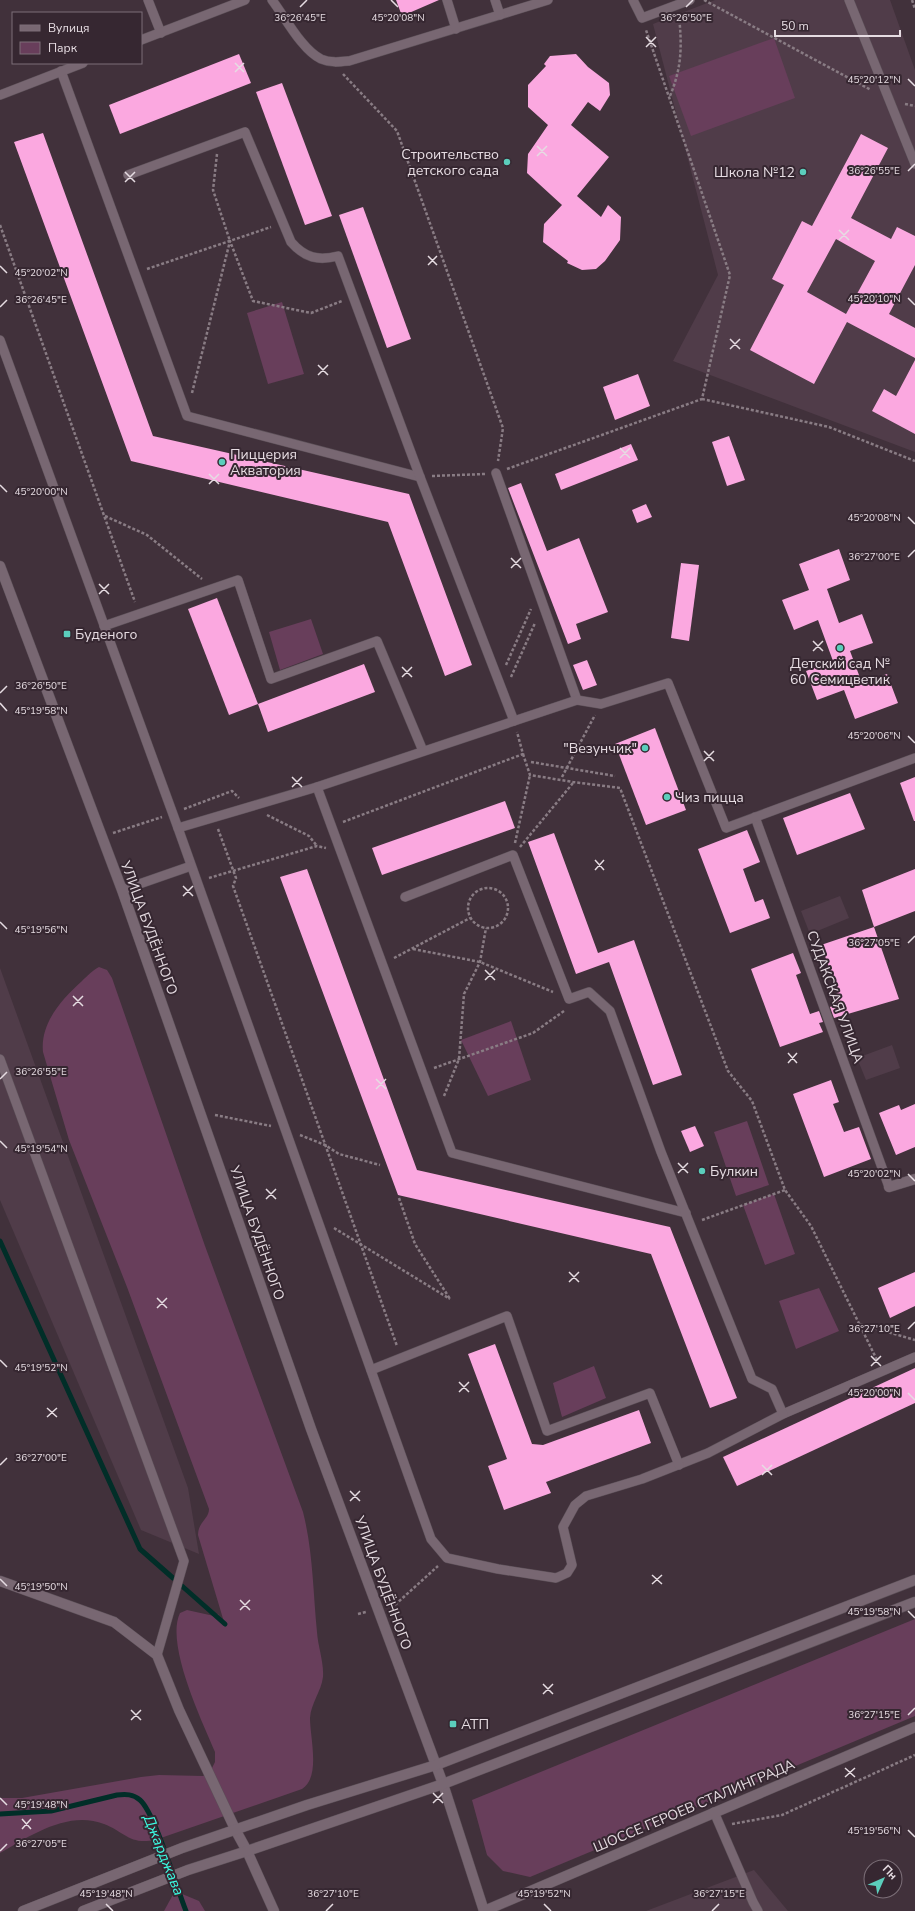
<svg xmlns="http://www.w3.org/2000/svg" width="915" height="1911" font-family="'Nunito Sans',sans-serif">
	<rect width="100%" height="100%" fill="#41313b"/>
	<g fill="#503c49">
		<polygon points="715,0 890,0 915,70 915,452 673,361 718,275 653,24"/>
		<polygon points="840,896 849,918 810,934 801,911"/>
		<polygon points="0,968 188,1488 199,1554 141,1530 0,1200"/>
		<polygon points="892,1045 900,1068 866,1080 857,1058"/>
		<polygon points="754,1870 788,1911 646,1911"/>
	</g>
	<g fill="#683e5b">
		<polygon points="774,38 795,98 691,136 669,76"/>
		<polygon points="282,302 304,374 268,384 247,313"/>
		<polygon points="311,619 323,654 280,670 269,632"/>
		<path d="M99,967L107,970L112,978L205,1246L303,1512C313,1551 313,1592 317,1632C318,1647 324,1662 323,1677C321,1692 311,1703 310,1718C310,1738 321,1777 302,1789L155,1840C129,1845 125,1832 104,1824C68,1810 30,1836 0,1853V1798H22L141,1777L159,1775L203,1776L210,1772L215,1762V1752C202,1721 165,1644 180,1613L187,1610L214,1616L218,1614L224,1622L198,1535C198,1522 209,1519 209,1509L127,1287L69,1140L43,1052C40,1023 62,999 82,981C87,976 93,970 99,967Z"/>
		<polygon points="511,1021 531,1080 488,1096 461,1040"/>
		<polygon points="747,1121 769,1185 736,1196 714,1132"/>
		<polygon points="774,1194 795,1254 765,1265 743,1205"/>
		<polygon points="819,1288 839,1331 796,1349 779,1301"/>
		<polygon points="594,1366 606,1398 562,1417 553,1383"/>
		<polygon points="915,1619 915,1716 530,1877 503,1871 487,1855 472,1800"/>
		<polygon points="175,1891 199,1901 205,1911 164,1911"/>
	</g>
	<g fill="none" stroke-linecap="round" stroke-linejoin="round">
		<g stroke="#012e28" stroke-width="5">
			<polyline points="0,1241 140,1549 173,1578"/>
			<polyline points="182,1586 225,1624"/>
			<path d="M0,1814L51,1811L117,1795C126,1794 133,1794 140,1800C155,1813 177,1889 186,1911"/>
		</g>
	</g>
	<g fill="#fba8e0" fill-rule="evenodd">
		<polygon points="396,0 439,0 402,16"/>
		<polygon points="239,54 251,83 120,134 109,105"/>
		<polygon points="576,54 588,67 609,83 610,95 600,111 588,102 571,125 609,157 577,196 601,217 608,205 621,217 620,240 605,261 596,269 582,270 567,263 568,261 543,242 544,224 562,205 527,173 528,154 548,125 528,107 528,85 546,66 544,64 550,56"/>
		<polygon points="282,83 332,216 305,225 256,92"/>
		<polygon points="43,133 153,436 409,494 472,665 445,676 388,522 131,461 14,142"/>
		<path d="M861,134L888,148L851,218L891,239L897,227L915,236V265L889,314L915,328V358L847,322L814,384L750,350L784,285L772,279L802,221L812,226ZM836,239L875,261L846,314L807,292Z"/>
		<polygon points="363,207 411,339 387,348 339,215"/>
		<polygon points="915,360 915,434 872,411 884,389 896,396"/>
		<polygon points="638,374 650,406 615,420 603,387"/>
		<polygon points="729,436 745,480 727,486 712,442"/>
		<polygon points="631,444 638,460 561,490 555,474"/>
		<polygon points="521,483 547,551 579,538 608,612 576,624 581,639 568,644 508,488"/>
		<polygon points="646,504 652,517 637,523 632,510"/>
		<polygon points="839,549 850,580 827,589 839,623 862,614 873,643 850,651 862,683 887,674 898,703 855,719 844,690 817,700 806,671 833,661 818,620 794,630 782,600 809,590 799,564"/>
		<polygon points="681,563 699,565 689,641 671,638"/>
		<polygon points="217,598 258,704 229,715 188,609"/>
		<polygon points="587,660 597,685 583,690 573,665"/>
		<polygon points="364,664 375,692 268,732 258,704"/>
		<polygon points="655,728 686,810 646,825 615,744"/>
		<polygon points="915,777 915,821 914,821 900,783"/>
		<polygon points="850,793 865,829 797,855 783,818"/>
		<polygon points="505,801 515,828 382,875 372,848"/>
		<polygon points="747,830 760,862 743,869 755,902 763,899 770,918 730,933 698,849"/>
		<polygon points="554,833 598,953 634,940 682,1075 653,1085 609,962 576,974 528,842"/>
		<polygon points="307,869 417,1170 670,1227 737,1398 710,1408 651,1254 398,1195 280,877"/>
		<polygon points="915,869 915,911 874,927 862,890"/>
		<polygon points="874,927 899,999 834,1018 830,1007 836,1004 833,995 838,993 821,945"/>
		<polygon points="793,953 801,973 796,975 810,1014 819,1011 823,1022 819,1023 823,1032 780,1047 751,969"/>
		<polygon points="831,1080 839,1102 833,1104 844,1132 859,1127 871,1159 824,1177 793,1094"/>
		<polygon points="915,1104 915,1147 896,1155 879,1113 899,1105 901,1110"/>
		<polygon points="695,1126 704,1146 690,1152 681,1131"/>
		<polygon points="915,1272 915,1306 890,1318 878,1288"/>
		<polygon points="495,1344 532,1444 543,1445 639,1410 651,1443 546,1482 551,1493 504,1510 488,1466 507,1459 468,1354"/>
		<polygon points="915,1368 915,1403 737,1486 723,1457"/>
	</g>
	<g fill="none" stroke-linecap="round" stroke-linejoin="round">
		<defs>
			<g id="service">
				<polyline points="148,0 161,33"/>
				<path d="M272,0C285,17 302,50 321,59C330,63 339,62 349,61L548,0"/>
				<polyline points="447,0 456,29"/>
				<polyline points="495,0 500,15"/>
				<polyline points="633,0 642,18 690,0"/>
				<polyline points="849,0 915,164"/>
				<polyline points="141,40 245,0"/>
				<polyline points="61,71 187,416 420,477"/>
				<polyline points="0,95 83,63"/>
				<path d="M128,175L245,132L291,242C305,258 318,261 338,256L420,477L514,721"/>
				<polyline points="0,340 178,828 431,1539 447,1558 498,1569 556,1578 567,1573 572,1565 563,1527 575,1505 586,1496 642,1479 708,1453 783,1414 915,1357"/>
				<polyline points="496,473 577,700"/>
				<polyline points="104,626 238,580 271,679 377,641 423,751"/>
				<polyline points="317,787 452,1153 686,1213"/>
				<polyline points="755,817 889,1187"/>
				<polyline points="178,828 317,787 577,700 601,704 668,683 726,828 915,758"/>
				<polyline points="122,890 191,866"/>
				<polyline points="405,897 513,855 569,999 589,992 610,1011 661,1152 752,1379 772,1389 783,1414"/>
				<polyline points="0,1059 184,1561 157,1655"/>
				<polyline points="371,1370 507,1316 547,1431 650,1393 679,1465"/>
				<polyline points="714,1812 753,1902 758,1911"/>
			</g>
			<g id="minor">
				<polyline points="889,1187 915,1179"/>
				<polyline points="0,1581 114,1622 157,1655 179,1710 236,1831 247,1851 274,1911"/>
			</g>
			<g id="secondary">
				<polyline points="0,566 122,890 311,1429 443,1784 484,1911"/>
				<polyline points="23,1911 182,1848 307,1805 436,1765 915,1580"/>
				<polyline points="83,1911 188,1870 247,1851 443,1784 915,1602"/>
				<polyline points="484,1911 915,1727"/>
			</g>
		</defs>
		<use href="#service" stroke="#5c5058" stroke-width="10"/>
		<use href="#minor" stroke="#5c5058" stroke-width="11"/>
		<use href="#secondary" stroke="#5c5058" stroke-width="11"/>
		<g stroke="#897c84" stroke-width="2.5" stroke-dasharray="3 2" stroke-linecap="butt">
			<polyline points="704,0 871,90"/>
			<polyline points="912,0 915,9"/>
			<polyline points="343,74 397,131 503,428 498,461"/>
			<path d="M670,96C682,67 682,46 679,16"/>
			<polyline points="905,104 915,106"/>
			<polyline points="217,154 213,190 230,241"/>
			<polyline points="0,225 135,602"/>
			<polyline points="147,269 271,227"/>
			<polyline points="192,393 230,241 253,301 311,313 342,301"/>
			<polyline points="702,399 829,427 915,461"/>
			<polyline points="507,469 702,399 730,275 646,30"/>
			<polyline points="432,476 485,474"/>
			<polyline points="105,516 147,535 202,579"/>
			<polyline points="506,665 531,609"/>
			<polyline points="511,677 535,623"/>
			<polyline points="523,754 530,775 573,782 620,788 728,1071 752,1101 785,1190 811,1226 877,1360"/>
			<polyline points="531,762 615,776"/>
			<polyline points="562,777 595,715"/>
			<polyline points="184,809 232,791 239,798"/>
			<polyline points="267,815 309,836 317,846"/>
			<polyline points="343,822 523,754 517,732"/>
			<polyline points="218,829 236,878 233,886 397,1346"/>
			<polyline points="113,833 162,817"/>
			<polyline points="515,843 530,775"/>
			<polyline points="520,847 573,783"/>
			<polyline points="209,878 317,846 326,848"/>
			<circle cx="488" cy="908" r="20"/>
			<polyline points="413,949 480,962 553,992"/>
			<polyline points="394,958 470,918"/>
			<polyline points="434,1068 533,1033 564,1011"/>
			<polyline points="444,1096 459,1059 464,994 480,962 486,928"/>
			<polyline points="215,1115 271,1126"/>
			<polyline points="300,1135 325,1145 339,1154 380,1165"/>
			<polyline points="399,1198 415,1244 450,1299"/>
			<polyline points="702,1220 785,1190"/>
			<polyline points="334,1228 450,1299"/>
			<polyline points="860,1324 915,1340"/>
			<polyline points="390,1605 396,1604 438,1566"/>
			<polyline points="358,1614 366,1612"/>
			<polyline points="732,1824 782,1815 915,1755"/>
		</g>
		<use href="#service" stroke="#786772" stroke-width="9"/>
		<use href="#minor" stroke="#786772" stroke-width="10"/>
		<use href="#secondary" stroke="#786772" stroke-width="10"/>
	</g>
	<path fill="none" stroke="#e6dce2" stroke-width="1.5" d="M391,0L398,7M300,7L307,0M686,7L693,0M646,37L656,47M646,47L656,37M235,63L244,72M235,72L244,63M908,79L915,86M537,146L547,156M537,156L547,146M908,171L915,164M125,172L135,182M125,182L135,172M839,230L849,240M839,240L849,230M428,256L437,265M428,265L437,256M0,266L7,273M908,298L915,305M0,307L7,300M730,339L740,349M730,349L740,339M318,365L328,375M318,375L328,365M620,448L630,458M620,458L630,448M209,474L219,484M209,484L219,474M0,485L7,492M908,517L915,524M908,557L915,550M511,558L521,568M511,568L521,558M99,584L109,594M99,594L109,584M813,641L823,651M813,651L823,641M402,667L412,677M402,677L412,667M0,693L7,686M0,703L7,711M908,736L915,743M704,751L714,761M704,761L714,751M292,777L302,787M292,787L302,777M595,860L604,870M595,870L604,860M183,886L193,896M183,896L193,886M0,922L7,929M908,943L915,936M485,970L495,980M485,980L495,970M73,996L83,1006M73,1006L83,996M788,1053L797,1063M788,1063L797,1053M0,1079L7,1072M376,1079L386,1089M376,1089L386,1079M0,1141L7,1148M678,1163L688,1173M678,1173L688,1163M908,1174L915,1181M266,1189L276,1199M266,1199L276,1189M569,1272L579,1282M569,1282L579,1272M157,1298L167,1308M157,1308L167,1298M908,1329L915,1322M871,1356L881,1366M0,1360L7,1367M871,1366L881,1356M459,1382L469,1392M459,1392L469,1382M908,1393L915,1400M47,1408L57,1417M47,1417L57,1408M0,1465L7,1458M762,1465L772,1475M762,1475L772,1465M350,1491L360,1501M350,1501L360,1491M652,1575L662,1584M0,1579L7,1586M652,1584L662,1575M240,1600L250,1610M240,1610L250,1600M908,1611L915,1618M543,1684L553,1694M543,1694L553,1684M131,1710L141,1720M908,1715L915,1708M131,1720L141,1710M845,1768L855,1777M845,1777L855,1768M433,1793L443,1803M0,1798L7,1805M433,1803L443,1793M22,1819L31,1829M22,1829L31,1819M908,1830L915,1837M0,1851L7,1844M106,1904L113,1911M544,1904L551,1911M326,1911L333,1904M712,1911L719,1904"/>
	<g fill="#5bcebc" stroke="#362731" stroke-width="1.5">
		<circle cx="507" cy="162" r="4"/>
		<circle cx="803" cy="172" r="4"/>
		<circle cx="222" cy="462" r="4"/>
		<rect x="63" y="630" width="8" height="8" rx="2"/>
		<circle cx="840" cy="648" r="4"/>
		<circle cx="645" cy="748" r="4"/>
		<circle cx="667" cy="797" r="4"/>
		<circle cx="702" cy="1171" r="4"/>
		<rect x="449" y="1720" width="8" height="8" rx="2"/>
	</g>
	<g text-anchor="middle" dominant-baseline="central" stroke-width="4" stroke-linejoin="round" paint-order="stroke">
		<g font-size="14" fill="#e6dce2" stroke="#362731" text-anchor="start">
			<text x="499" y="154" text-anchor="end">Строительство<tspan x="499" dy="16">детского сада</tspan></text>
			<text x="795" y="172" text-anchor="end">Школа №12</text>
			<text x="230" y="454">Пиццерия<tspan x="230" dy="16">Акватория</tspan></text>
			<text x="75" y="634">Буденого</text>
			<text x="840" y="663" text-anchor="middle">Детский сад №<tspan x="840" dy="16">60 Семицветик</tspan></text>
			<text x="637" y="748" text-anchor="end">"Везунчик"</text>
			<text x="675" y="797">Чиз пицца</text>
			<text x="710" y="1171">Булкин</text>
			<text x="461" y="1724">АТП</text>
		</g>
		<g font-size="14" fill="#e6dce2" stroke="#362731">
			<text transform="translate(149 928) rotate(70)">УЛИЦА БУДЁННОГО</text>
			<text transform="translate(835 997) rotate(70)">СУДАКСКАЯ УЛИЦА</text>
			<text transform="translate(257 1233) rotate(71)">УЛИЦА БУДЁННОГО</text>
			<text transform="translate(383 1583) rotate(70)">УЛИЦА БУДЁННОГО</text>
			<text transform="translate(694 1806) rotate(-23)">ШОССЕ ГЕРОЕВ СТАЛИНГРАДА</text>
		</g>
		<g font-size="15" font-style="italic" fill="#3bfce3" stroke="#362731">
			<text transform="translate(164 1855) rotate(68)">Джарджава</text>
		</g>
	</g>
	<g font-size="10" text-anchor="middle" fill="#e6dce2" stroke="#362731" stroke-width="4" stroke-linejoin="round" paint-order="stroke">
		<text x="300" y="21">36°26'45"E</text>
		<text x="398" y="21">45°20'08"N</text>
		<text x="686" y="21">36°26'50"E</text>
		<text x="874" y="83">45°20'12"N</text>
		<text x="874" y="174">36°26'55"E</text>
		<text x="41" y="276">45°20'02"N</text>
		<text x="874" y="302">45°20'10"N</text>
		<text x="41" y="303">36°26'45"E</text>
		<text x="41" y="495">45°20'00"N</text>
		<text x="874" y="521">45°20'08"N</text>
		<text x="874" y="560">36°27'00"E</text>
		<text x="41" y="689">36°26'50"E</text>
		<text x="41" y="714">45°19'58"N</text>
		<text x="874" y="739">45°20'06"N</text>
		<text x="41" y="933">45°19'56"N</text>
		<text x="874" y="946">36°27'05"E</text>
		<text x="41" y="1075">36°26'55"E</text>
		<text x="41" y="1152">45°19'54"N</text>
		<text x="874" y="1177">45°20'02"N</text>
		<text x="874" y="1332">36°27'10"E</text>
		<text x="41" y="1371">45°19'52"N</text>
		<text x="874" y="1396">45°20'00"N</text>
		<text x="41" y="1461">36°27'00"E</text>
		<text x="41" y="1590">45°19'50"N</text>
		<text x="874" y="1615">45°19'58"N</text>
		<text x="874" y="1718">36°27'15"E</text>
		<text x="41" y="1808">45°19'48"N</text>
		<text x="874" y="1834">45°19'56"N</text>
		<text x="41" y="1847">36°27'05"E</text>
		<text x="106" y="1897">45°19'48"N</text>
		<text x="333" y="1897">36°27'10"E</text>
		<text x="544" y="1897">45°19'52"N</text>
		<text x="719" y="1897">36°27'15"E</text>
	</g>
	<rect x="12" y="12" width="130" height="52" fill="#362731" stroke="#7c6f78"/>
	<rect x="20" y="25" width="20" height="6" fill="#786772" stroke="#7c6f78"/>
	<text x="48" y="32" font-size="12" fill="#e6dce2">Вулиця</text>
	<rect x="20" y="42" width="20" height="12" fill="#683e5b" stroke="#7c6f78"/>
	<text x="48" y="52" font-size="12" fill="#e6dce2">Парк</text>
	<g transform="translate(883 1879) rotate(45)"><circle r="19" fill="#362731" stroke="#7c6f78"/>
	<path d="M0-3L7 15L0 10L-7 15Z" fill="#5bcebc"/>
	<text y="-6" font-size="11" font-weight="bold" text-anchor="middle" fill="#e6dce2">Пн</text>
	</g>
	<path d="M775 30v6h125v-6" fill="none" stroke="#e6dce2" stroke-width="2"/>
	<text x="781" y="30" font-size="12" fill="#e6dce2" stroke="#362731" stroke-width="3" paint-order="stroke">50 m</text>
</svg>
